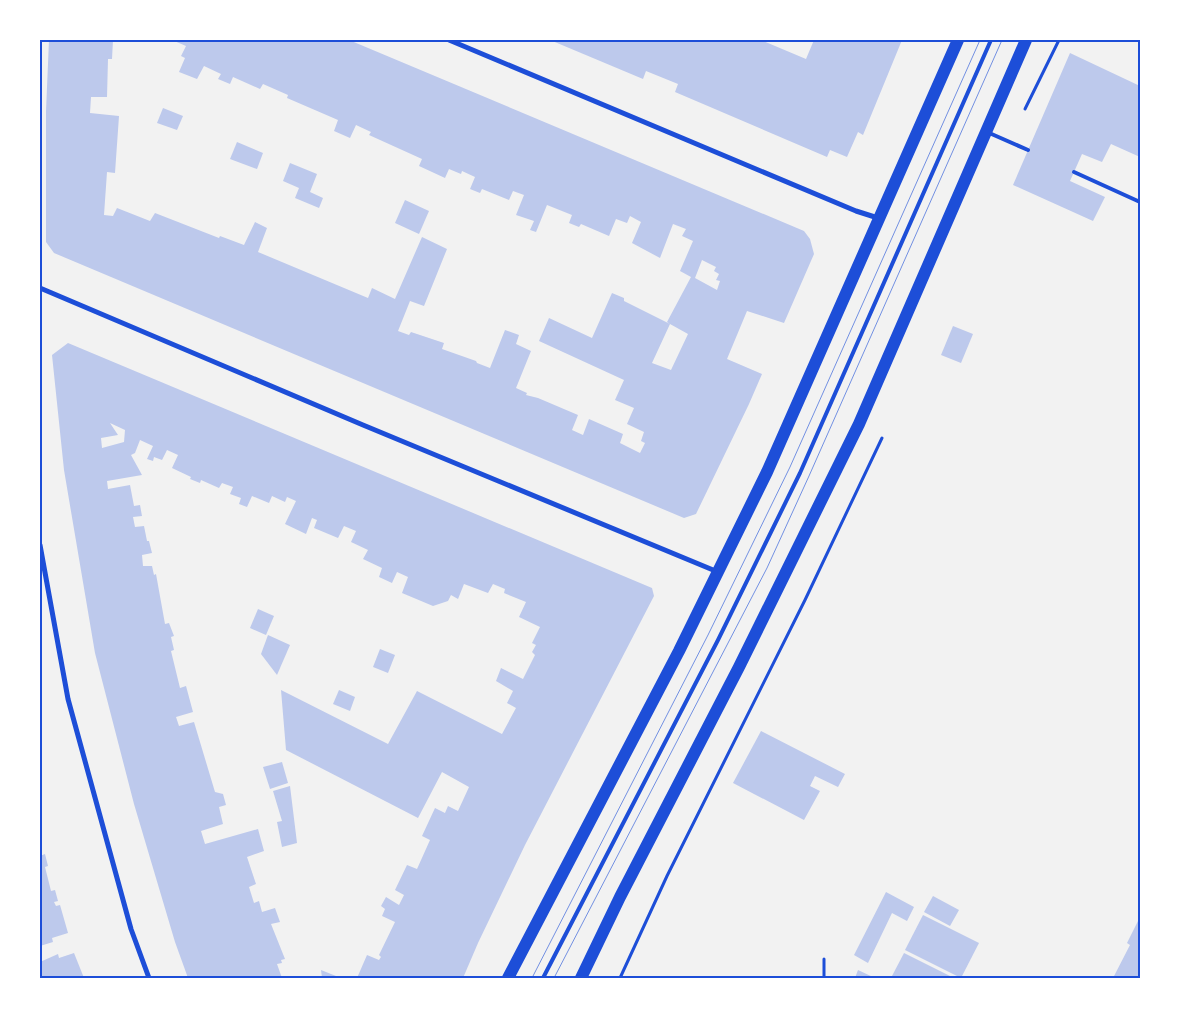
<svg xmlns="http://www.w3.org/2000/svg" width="1180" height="1018" font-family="'PT Sans',sans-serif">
	<rect width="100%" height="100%" fill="#f2f2f2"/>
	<g fill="#bdc9ec" fill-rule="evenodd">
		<path d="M49,40H113L112,59H108L107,97H91L90,113L119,116L115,173L107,172L104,215L113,216L117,208L150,221L155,213L219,238L220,236L244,245L255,222L267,228L258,252L368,298L372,288L395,299L422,237L447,249L424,306L410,301L398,331L409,335L411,332L444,343L442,349L476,361L477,363L490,368L505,330L519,335L516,344L531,351L516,388L527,393L526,395L538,398L578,415L572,430L583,435L589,419L623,434L620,443L640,453L645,443L641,441L644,432L627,424L634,408L615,400L624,380L539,341L549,318L592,338L612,293L624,298V301L670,324L667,322L691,277L680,271L693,241L682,236L686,229L673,224L660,258L632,243L641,222L630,216L627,223L616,219L609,236L581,224L579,227L569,223L572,215L547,205L536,232L530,230L534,221L516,215L524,195L513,191L509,200L482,189L480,193L470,189L475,177L462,171L461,174L449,169L445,178L419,166L422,159L369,135L371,132L356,125L350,138L334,131L338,120L287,98L288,95L263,84L260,89L233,77L230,84L218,79L221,74L204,66L197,79L179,72L185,58L181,56L186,46L172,40H349L804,231L810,239L814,254L784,323L747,311L727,359L762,374L749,404L696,514L684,518L54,253L46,242V111ZM702,260L716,267L714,271L719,274L716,280L720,281L717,290L695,278ZM670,324L688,334L671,370L652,363Z"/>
		<polygon points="550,40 761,40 806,59 814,40 902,40 863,135 858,132 847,157 830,150 827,157 675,92 678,84 646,71 643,79"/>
		<polygon points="1070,53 1140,86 1140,157 1111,144 1102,162 1082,154 1070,181 1105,197 1093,221 1013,185"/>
		<polygon points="163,108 183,116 177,130 157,123"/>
		<polygon points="237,142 263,153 257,169 230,159"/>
		<polygon points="290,163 317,174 310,192 323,198 319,208 295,198 299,188 283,181"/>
		<polygon points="405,200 429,211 419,234 395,223"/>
		<polygon points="953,326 973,334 961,363 941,355"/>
		<path d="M68,343L652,588L654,596L525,845L478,943L463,978H357L367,955L379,960L381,957L379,955L395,922L382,916L385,909L381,906L386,897L399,905L404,895L395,890L407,865L417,869L430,840L422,836L435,808L445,813L448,806L458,811L469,787L442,772L418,818L286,750L281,690L388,744L417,691L502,734L516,708L507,703L513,691L496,681L501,668L523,679L535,655L532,652L536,645L532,643L540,627L519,617L526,602L504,593L505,589L493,584L488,593L464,584L458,599L451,595L448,601L433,606L402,593L408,577L397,572L392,583L379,577L382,568L363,559L368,550L351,542L356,531L344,526L338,538L314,528L317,520L312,518L306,534L285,524L296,501L287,497L285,502L272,496L269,503L252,496L247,507L239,504L241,498L230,494L233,487L222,483L219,488L201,480L200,483L190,479L191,477L172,468L178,455L167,450L162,460L154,457L153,461L147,459L153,446L140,440L135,453L131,455L142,475L107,481L108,489L130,485L134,506L140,505L142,516L133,517L135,527L144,526L147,541H149L152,553L142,555L143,566H152L154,575L156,574L165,624L169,623L174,636L171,637L174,650L171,651L180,688L186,686L193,712L176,717L179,726L194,722L215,792L223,794L226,805L219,807L223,824L201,831L205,844L258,829L264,851L247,857L256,884L249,887L254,903L259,901L262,912L275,908L280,922L271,924L285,959L281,960L282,963L277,964L282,978H188L175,942L134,804L95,653L64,470L52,355ZM110,423L125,430L124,442L102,448L101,438L118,435Z"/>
		<polygon points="258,609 274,616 266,635 250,628"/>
		<polygon points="268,635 290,645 277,675 261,654"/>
		<polygon points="380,649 395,655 388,673 373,667"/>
		<polygon points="339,690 355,697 350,711 333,704"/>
		<polygon points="761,731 845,774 838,787 815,776 810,786 820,791 804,820 733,783"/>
		<polygon points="282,762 288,783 270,789 263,767"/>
		<polygon points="290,786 297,843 282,847 277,822 282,821 273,791"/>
		<polygon points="45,854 48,866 45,867 51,891 55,890 58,901 54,902 56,906 60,905 68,933 52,938 53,942 40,946 40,856"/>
		<polygon points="886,892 914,907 907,921 892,913 868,963 854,955"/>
		<polygon points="933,896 959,910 950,926 924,912"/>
		<polygon points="923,915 979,943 961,978 905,950"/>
		<polygon points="1140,917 1140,978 1113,978 1130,945 1127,943"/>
		<polygon points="74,953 84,978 40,978 40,962 58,954 59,958"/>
		<polygon points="904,953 954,978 895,978 892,976"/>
		<polygon points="321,970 341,978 322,978"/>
		<polygon points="858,970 875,978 855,978"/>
	</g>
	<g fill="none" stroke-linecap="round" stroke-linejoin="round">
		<g stroke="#1d4ed8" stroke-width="3">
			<polyline points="1025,109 1059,40"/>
			<polyline points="824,959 824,978"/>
			<polyline points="620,978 667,876 805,600 882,438"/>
		</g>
		<g stroke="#1d4ed8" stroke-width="4">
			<polyline points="987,132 1028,150"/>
			<polyline points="1074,172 1140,202"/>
			<polyline points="543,978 718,640 800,473 991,40"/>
		</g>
		<g stroke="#1d4ed8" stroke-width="5">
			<polyline points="449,40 856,211 878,218"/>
			<polyline points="40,288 363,425 718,572"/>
			<polyline points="40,545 68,699 131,929 149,978"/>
		</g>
		<g stroke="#1d4ed8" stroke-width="12">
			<polyline points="508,978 679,651 767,472 958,40"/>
			<polyline points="581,978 620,897 739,667 859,424 1026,40"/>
		</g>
		<g stroke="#7290e2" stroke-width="1">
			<polyline points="532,978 708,635 790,467 980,40"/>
			<polyline points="554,978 767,568 809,476 1002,40"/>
		</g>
	</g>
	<rect width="1180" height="1018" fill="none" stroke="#ffffff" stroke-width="82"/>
	<rect x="41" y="41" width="1098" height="936" fill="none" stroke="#1d4ed8" stroke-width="2"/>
</svg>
